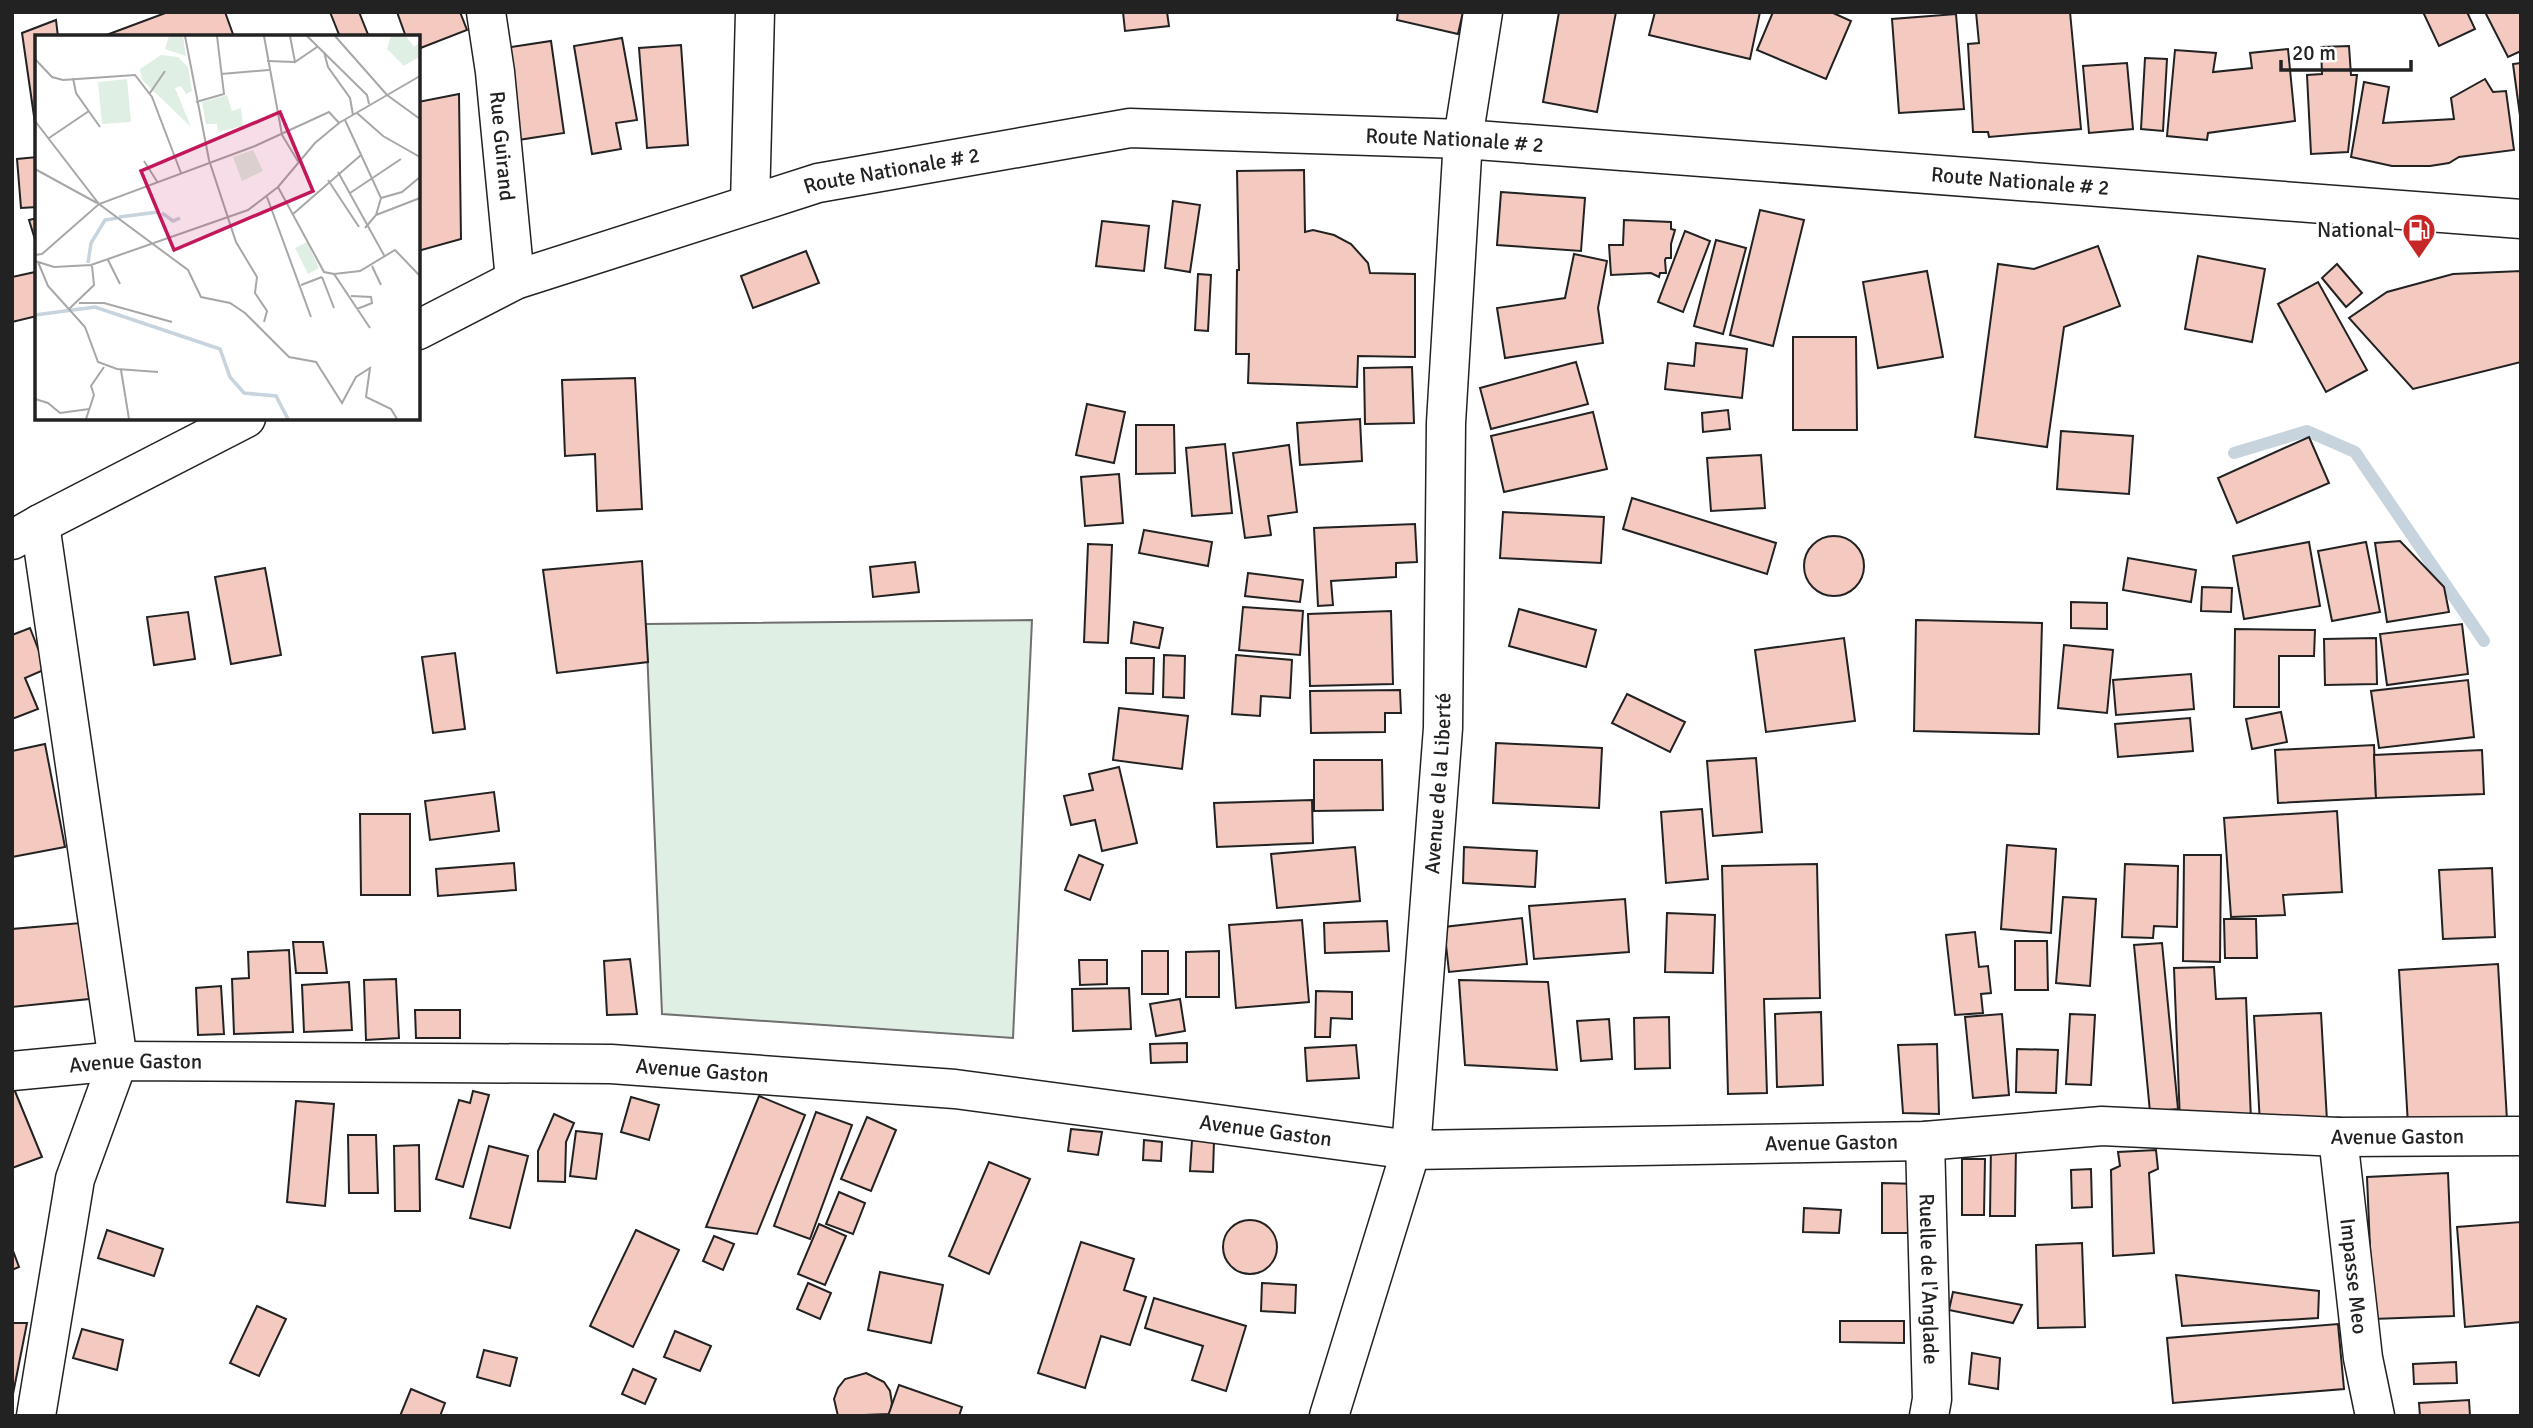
<svg xmlns="http://www.w3.org/2000/svg" width="2533" height="1428" font-family="Signika,sans-serif">
	<rect width="100%" height="100%" fill="#fff"/>
	<polygon fill="#e0efe3" stroke="#6f6f6f" stroke-width="2" points="1032,620 1013,1038 662,1014 646,624"/>
	<g fill="none" stroke-linecap="round" stroke-linejoin="round">
		<polyline stroke="#c7d3dd" stroke-width="12" points="2234,453 2307,431 2355,452 2484,641"/>
	</g>
	<g fill="#f3c9c0" stroke="#222" stroke-width="2">
		<polygon points="168,12 225,12 234,37 101,37"/>
		<polygon points="330,12 359,12 369,37 340,37"/>
		<polygon points="397,12 460,12 467,30 418,49 418,37 406,37"/>
		<polygon points="1123,12 1167,12 1169,26 1125,31"/>
		<polygon points="1398,12 1463,12 1458,34 1397,20"/>
		<polygon points="1559,12 1616,12 1597,112 1543,102"/>
		<polygon points="1655,12 1760,12 1750,59 1649,35"/>
		<polygon points="1773,12 1831,12 1851,21 1826,79 1757,50"/>
		<polygon points="1976,12 2070,12 2081,129 1989,137 1988,132 1973,132 1968,44 1979,43"/>
		<polygon points="2423,12 2467,12 2475,29 2439,46"/>
		<polygon points="2485,12 2521,12 2521,51 2508,57"/>
		<polygon points="1956,14 1964,109 1899,113 1892,19"/>
		<polygon points="56,20 58,37 37,37 37,137 22,33"/>
		<polygon points="622,38 637,120 616,123 621,149 592,154 574,46"/>
		<polygon points="551,41 564,133 518,140 504,48"/>
		<polygon points="681,45 688,145 647,148 639,48"/>
		<polygon points="2349,46 2351,75 2357,75 2348,152 2311,154 2307,75 2322,74 2321,47"/>
		<polygon points="2288,49 2295,121 2208,133 2207,140 2167,136 2175,50 2216,53 2213,72 2252,68 2250,53"/>
		<polygon points="2145,58 2167,59 2163,131 2141,129"/>
		<polygon points="2127,63 2133,129 2089,133 2083,66"/>
		<polygon points="2521,63 2521,123 2513,64"/>
		<polygon points="2485,79 2493,92 2506,91 2514,150 2459,157 2449,163 2430,166 2392,166 2351,157 2364,82 2389,87 2383,123 2454,119 2451,98"/>
		<polygon points="459,94 461,239 418,251 418,102"/>
		<polygon points="37,157 37,207 21,208 17,159"/>
		<polygon points="1304,170 1305,232 1313,230 1334,235 1351,244 1368,263 1370,273 1415,274 1415,357 1358,356 1357,387 1248,383 1249,354 1236,354 1237,270 1239,270 1237,171"/>
		<polygon points="1501,192 1585,198 1581,251 1497,245"/>
		<polygon points="1173,201 1200,205 1190,272 1165,268"/>
		<polygon points="1760,210 1804,220 1773,346 1730,335"/>
		<polygon points="37,218 37,246 29,220"/>
		<polygon points="1624,220 1671,222 1671,229 1675,230 1671,244 1671,258 1666,258 1665,260 1666,273 1660,273 1659,277 1651,273 1611,275 1609,245 1623,245"/>
		<polygon points="1102,221 1149,226 1144,271 1096,266"/>
		<polygon points="1685,231 1710,241 1683,312 1658,302"/>
		<polygon points="1716,240 1746,248 1723,334 1694,326"/>
		<polygon points="2098,246 2120,306 2064,327 2047,447 1975,437 1998,264 2034,269"/>
		<polygon points="806,251 819,283 753,308 741,276"/>
		<polygon points="1574,254 1607,261 1598,308 1603,343 1505,358 1497,308 1565,298"/>
		<polygon points="2198,256 2265,269 2252,342 2185,329"/>
		<polygon points="2337,264 2362,293 2346,307 2322,278"/>
		<polygon points="1927,271 1943,357 1878,368 1863,282"/>
		<polygon points="2521,271 2521,362 2413,389 2349,318 2387,292 2453,274"/>
		<polygon points="35,272 37,316 12,322 12,277"/>
		<polygon points="1198,274 1211,275 1208,331 1195,330"/>
		<polygon points="2318,282 2367,370 2326,392 2278,304"/>
		<polygon points="1793,337 1856,337 1857,430 1793,430"/>
		<polygon points="1696,343 1747,349 1742,398 1665,389 1668,363 1694,366"/>
		<polygon points="1576,362 1588,404 1491,429 1480,388"/>
		<polygon points="1412,367 1414,423 1365,424 1364,368"/>
		<polygon points="635,378 642,509 597,511 595,454 565,456 562,380"/>
		<polygon points="1087,404 1125,412 1114,463 1076,455"/>
		<polygon points="1728,410 1730,429 1703,432 1702,413"/>
		<polygon points="1593,412 1607,469 1504,492 1491,436"/>
		<polygon points="1360,419 1362,461 1300,465 1297,423"/>
		<polygon points="1136,425 1174,425 1175,473 1136,474"/>
		<polygon points="2061,431 2133,436 2129,494 2057,489"/>
		<polygon points="2309,437 2329,483 2237,523 2218,478"/>
		<polygon points="1225,444 1232,513 1192,516 1186,448"/>
		<polygon points="1289,445 1297,512 1268,516 1271,535 1245,538 1233,453"/>
		<polygon points="1761,455 1765,508 1711,511 1707,458"/>
		<polygon points="1119,474 1123,523 1085,526 1081,477"/>
		<polygon points="1632,498 1776,543 1767,574 1623,529"/>
		<polygon points="1503,512 1604,517 1601,563 1500,558"/>
		<polygon points="1415,524 1417,562 1396,563 1396,577 1331,581 1333,605 1318,606 1314,528"/>
		<polygon points="1144,530 1212,542 1208,566 1139,553"/>
		<circle cx="1834" cy="566" r="30"/>
		<polygon points="2400,541 2444,587 2449,612 2387,622 2375,543"/>
		<polygon points="2309,542 2320,606 2244,619 2233,556"/>
		<polygon points="2366,542 2380,612 2332,621 2318,551"/>
		<polygon points="1088,544 1112,545 1108,643 1084,642"/>
		<polygon points="2128,558 2196,570 2191,602 2123,590"/>
		<polygon points="642,561 648,662 557,673 543,570"/>
		<polygon points="915,562 919,592 873,597 870,567"/>
		<polygon points="265,568 281,655 231,664 215,577"/>
		<polygon points="1248,573 1303,580 1300,602 1245,596"/>
		<polygon points="2202,587 2232,588 2231,612 2201,611"/>
		<polygon points="2071,602 2107,603 2107,629 2071,628"/>
		<polygon points="1243,607 1303,611 1300,655 1239,650"/>
		<polygon points="1519,609 1596,630 1586,667 1509,646"/>
		<polygon points="1391,611 1393,684 1310,686 1308,614"/>
		<polygon points="188,612 195,659 154,665 147,617"/>
		<polygon points="1916,620 2042,623 2039,734 1914,731"/>
		<polygon points="1134,622 1163,628 1159,648 1131,643"/>
		<polygon points="2462,624 2468,674 2387,685 2380,634"/>
		<polygon points="30,628 46,669 25,678 38,709 12,719 12,635"/>
		<polygon points="2235,629 2315,630 2314,656 2279,656 2279,707 2234,707"/>
		<polygon points="1844,638 1855,721 1766,732 1755,650"/>
		<polygon points="2376,638 2377,684 2325,685 2324,639"/>
		<polygon points="2064,645 2113,650 2107,713 2058,708"/>
		<polygon points="455,653 465,729 433,733 422,657"/>
		<polygon points="1164,655 1185,656 1184,698 1163,697"/>
		<polygon points="1236,655 1292,660 1290,698 1261,696 1260,716 1232,714"/>
		<polygon points="1126,658 1154,658 1153,694 1126,693"/>
		<polygon points="2191,674 2194,709 2116,715 2113,680"/>
		<polygon points="2468,680 2474,737 2379,748 2371,691"/>
		<polygon points="1400,690 1401,713 1385,713 1385,732 1311,733 1310,691"/>
		<polygon points="1627,694 1685,722 1670,752 1612,723"/>
		<polygon points="1119,708 1188,716 1182,769 1113,760"/>
		<polygon points="2281,712 2287,742 2252,749 2246,719"/>
		<polygon points="2190,718 2193,751 2118,757 2115,724"/>
		<polygon points="1496,743 1602,748 1599,808 1493,803"/>
		<polygon points="45,744 65,847 12,857 12,751"/>
		<polygon points="2374,745 2376,798 2278,803 2275,750"/>
		<polygon points="2482,750 2484,794 2376,798 2374,755"/>
		<polygon points="1756,758 1762,832 1713,836 1707,761"/>
		<polygon points="1314,760 1382,760 1383,810 1314,811"/>
		<polygon points="1119,767 1137,843 1102,851 1095,820 1071,825 1064,796 1093,790 1089,774"/>
		<polygon points="494,792 499,831 430,840 425,801"/>
		<polygon points="1312,800 1313,843 1217,847 1214,803"/>
		<polygon points="1702,809 1708,879 1666,883 1661,812"/>
		<polygon points="2337,811 2342,892 2283,895 2285,915 2231,917 2224,818"/>
		<polygon points="360,814 410,814 410,895 361,895"/>
		<polygon points="2007,845 2056,849 2051,933 2001,929"/>
		<polygon points="1355,847 1360,901 1277,908 1271,854"/>
		<polygon points="1464,847 1537,851 1535,887 1463,883"/>
		<polygon points="1079,855 1103,865 1090,900 1065,890"/>
		<polygon points="2184,855 2221,855 2220,962 2183,961"/>
		<polygon points="514,863 516,890 438,896 436,869"/>
		<polygon points="1817,864 1820,998 1764,999 1767,1093 1728,1094 1722,866"/>
		<polygon points="2125,864 2178,866 2177,927 2154,926 2153,938 2122,937"/>
		<polygon points="2492,868 2495,937 2443,939 2439,870"/>
		<polygon points="2063,897 2096,899 2090,986 2056,983"/>
		<polygon points="1625,899 1629,952 1534,959 1529,906"/>
		<polygon points="1667,913 1715,915 1713,973 1665,972"/>
		<polygon points="1522,918 1527,964 1449,972 1444,927"/>
		<polygon points="2224,919 2256,919 2257,958 2225,958"/>
		<polygon points="1302,920 1309,1002 1236,1008 1229,925"/>
		<polygon points="1387,921 1389,951 1325,953 1324,923"/>
		<polygon points="81,923 89,999 12,1007 12,929"/>
		<polygon points="1975,932 1979,967 1988,966 1991,993 1981,994 1983,1013 1955,1015 1946,935"/>
		<polygon points="2015,941 2047,941 2048,990 2015,990"/>
		<polygon points="293,942 323,942 327,973 296,973"/>
		<polygon points="2162,943 2178,1109 2150,1112 2134,945"/>
		<polygon points="289,950 293,1032 234,1034 232,979 249,978 248,952"/>
		<rect x="1142" y="951" width="26" height="43"/>
		<polygon points="1219,951 1219,997 1186,997 1186,952"/>
		<polygon points="630,959 637,1014 607,1015 604,961"/>
		<polygon points="1079,960 1107,960 1107,984 1080,985"/>
		<polygon points="2498,964 2507,1120 2408,1125 2399,970"/>
		<polygon points="2214,967 2216,999 2246,998 2251,1120 2180,1122 2174,968"/>
		<polygon points="396,979 399,1038 366,1040 364,980"/>
		<polygon points="1459,980 1548,982 1557,1070 1465,1065"/>
		<polygon points="349,982 352,1030 304,1032 302,985"/>
		<polygon points="221,986 224,1034 198,1035 196,988"/>
		<polygon points="1129,988 1131,1029 1073,1031 1072,989"/>
		<polygon points="1316,991 1352,992 1352,1019 1331,1018 1330,1037 1315,1037"/>
		<polygon points="1180,999 1185,1031 1156,1036 1150,1004"/>
		<polygon points="415,1010 460,1010 460,1038 416,1038"/>
		<polygon points="1821,1012 1823,1085 1777,1087 1775,1014"/>
		<polygon points="2321,1013 2327,1121 2260,1124 2254,1016"/>
		<polygon points="2002,1014 2009,1095 1973,1098 1965,1017"/>
		<polygon points="2070,1014 2095,1015 2091,1085 2066,1084"/>
		<polygon points="1669,1017 1670,1068 1635,1069 1634,1018"/>
		<polygon points="1609,1019 1612,1059 1581,1061 1577,1021"/>
		<polygon points="1187,1043 1187,1062 1151,1063 1150,1044"/>
		<polygon points="1937,1044 1939,1114 1903,1113 1898,1045"/>
		<polygon points="1356,1045 1359,1078 1307,1081 1305,1048"/>
		<polygon points="2017,1049 2058,1050 2056,1093 2016,1092"/>
		<polygon points="12,1084 42,1157 12,1168"/>
		<polygon points="473,1091 489,1095 463,1187 436,1179 459,1100 470,1103"/>
		<polygon points="759,1096 805,1115 757,1234 706,1227"/>
		<polygon points="631,1097 659,1105 649,1140 621,1132"/>
		<polygon points="296,1101 334,1104 325,1206 287,1202"/>
		<polygon points="816,1112 852,1125 810,1239 774,1226"/>
		<polygon points="554,1114 574,1123 566,1142 565,1182 538,1181 538,1151"/>
		<polygon points="867,1117 896,1130 871,1191 841,1179"/>
		<polygon points="1071,1129 1102,1132 1098,1155 1068,1151"/>
		<polygon points="576,1131 602,1134 596,1179 570,1176"/>
		<polygon points="348,1135 376,1135 378,1193 349,1193"/>
		<polygon points="1144,1140 1162,1142 1161,1161 1143,1160"/>
		<polygon points="1192,1140 1214,1141 1213,1172 1190,1171"/>
		<polygon points="1991,1144 2016,1145 2015,1216 1990,1216"/>
		<polygon points="419,1145 420,1211 395,1211 394,1146"/>
		<polygon points="489,1146 528,1156 510,1228 470,1218"/>
		<polygon points="2156,1150 2158,1169 2149,1173 2154,1253 2113,1256 2111,1170 2120,1166 2118,1152"/>
		<polygon points="1962,1159 1985,1159 1984,1215 1962,1215"/>
		<polygon points="989,1162 1030,1179 989,1274 949,1256"/>
		<polygon points="2091,1169 2092,1207 2072,1208 2071,1170"/>
		<polygon points="2448,1173 2454,1316 2373,1319 2367,1177"/>
		<polygon points="1882,1183 1919,1184 1918,1233 1882,1233"/>
		<polygon points="839,1192 865,1203 853,1234 826,1224"/>
		<polygon points="1804,1208 1841,1210 1839,1233 1803,1232"/>
		<circle cx="1250" cy="1247" r="27"/>
		<polygon points="2521,1222 2521,1322 2465,1327 2457,1227"/>
		<polygon points="819,1224 846,1236 825,1285 798,1274"/>
		<polygon points="107,1230 163,1249 154,1276 98,1258"/>
		<polygon points="636,1230 679,1250 633,1347 590,1326"/>
		<polygon points="714,1236 734,1244 723,1270 703,1261"/>
		<polygon points="1081,1242 1134,1259 1124,1290 1146,1297 1130,1345 1101,1336 1085,1388 1038,1373"/>
		<polygon points="2082,1243 2085,1327 2038,1328 2036,1245"/>
		<polygon points="12,1248 19,1267 12,1270"/>
		<polygon points="880,1272 943,1285 931,1343 868,1330"/>
		<polygon points="2176,1275 2319,1291 2318,1318 2182,1326"/>
		<polygon points="808,1283 831,1293 820,1319 797,1309"/>
		<polygon points="1262,1283 1296,1285 1295,1313 1261,1311"/>
		<polygon points="1953,1292 2022,1305 2013,1323 1949,1310"/>
		<polygon points="1154,1298 1246,1326 1226,1391 1192,1380 1203,1346 1145,1328"/>
		<polygon points="257,1306 286,1319 259,1376 230,1363"/>
		<polygon points="1840,1321 1904,1321 1904,1343 1840,1342"/>
		<polygon points="12,1323 27,1323 12,1399"/>
		<polygon points="2338,1324 2344,1389 2173,1403 2167,1338"/>
		<polygon points="82,1329 123,1340 117,1370 73,1358"/>
		<polygon points="675,1331 711,1346 700,1371 664,1357"/>
		<polygon points="484,1350 517,1358 510,1386 477,1377"/>
		<polygon points="1972,1353 2000,1358 1998,1389 1969,1384"/>
		<polygon points="2456,1362 2457,1383 2414,1384 2413,1364"/>
		<polygon points="633,1369 656,1379 645,1404 622,1394"/>
		<polygon points="866,1373 884,1382 890,1391 892,1403 890,1414 838,1416 834,1399 838,1388 845,1379"/>
		<polygon points="899,1385 962,1407 959,1416 888,1416"/>
		<polygon points="411,1389 445,1403 440,1416 400,1416"/>
		<polygon points="2469,1400 2470,1416 2420,1416 2419,1403"/>
	</g>
	<g fill="none" stroke-linecap="round" stroke-linejoin="round">
		<defs>
			<g id="minor">
				<path id="s1" d="M486,12L495,72L515,280"/>
				<polyline points="750,204 755,12"/>
				<path id="s2" d="M12,1071L118,1061L611,1064L955,1089L1411,1150L1925,1141L2102,1126L2338,1137L2521,1136"/>
				<path id="s3" d="M2338,1137L2363,1358L2375,1416"/>
				<path id="s4" d="M1925,1141L1932,1399L1929,1416"/>
				<polyline points="36,1416 75,1179 118,1061 40,524"/>
				<path id="s5" d="M1329,1416L1411,1150L1443,728L1446,423L1463,139L1483,12"/>
			</g>
			<g id="primary">
				<path id="s6" d="M418,330L515,280L818,183L1130,128L1463,139L2521,219"/>
				<polyline points="12,540 40,524 246,418"/>
			</g>
		</defs>
		<use href="#minor" stroke="#222" stroke-width="41"/>
		<use href="#primary" stroke="#222" stroke-width="41"/>
		<use href="#minor" stroke="#fff" stroke-width="38"/>
		<use href="#primary" stroke="#fff" stroke-width="38"/>
	</g>
	<defs>
		<symbol id="fuel-pin" viewBox="-11 -11 22 30"><path d="M0 17L-7.5 6A9.5 9.5 0 1 1 7.5 6Z" fill="#c62828" stroke="#fff"/><path d="M-5.5-6h7V0h2V4h1.3V-2.5L3-4.5l.8-.8L6-3V5H2.5V1h-1V6h-7ZM-4.2-4.7v3.2H.2V-4.7Z" fill="#fff"/></symbol>
	</defs>
	<g fill-rule="evenodd">
		<use href="#fuel-pin" x="2400" y="211" width="38" height="52"/>
	</g>
	<g text-anchor="middle" dominant-baseline="central" stroke-width="5" stroke-linejoin="round" paint-order="stroke">
		<g font-size="21" fill="#222" stroke="#fff">
			<text stroke="none"><textPath href="#s6" startOffset="1069">Route Nationale # 2</textPath></text>
			<text stroke="none"><textPath href="#s1" startOffset="135">Rue Guirand</textPath></text>
			<text stroke="none"><textPath href="#s6" startOffset="502">Route Nationale # 2</textPath></text>
			<text stroke="none"><textPath href="#s6" startOffset="1636">Route Nationale # 2</textPath></text>
			<text stroke="none"><textPath href="#s5" startOffset="646">Avenue de la Liberté</textPath></text>
			<text stroke="none"><textPath href="#s2" startOffset="124">Avenue Gaston</textPath></text>
			<text stroke="none"><textPath href="#s2" startOffset="691">Avenue Gaston</textPath></text>
			<text stroke="none"><textPath href="#s2" startOffset="1258">Avenue Gaston</textPath></text>
			<text stroke="none"><textPath href="#s2" startOffset="2392">Avenue Gaston</textPath></text>
			<text stroke="none"><textPath href="#s2" startOffset="1825">Avenue Gaston</textPath></text>
			<text stroke="none"><textPath href="#s3" startOffset="140">Impasse Meo</textPath></text>
			<text stroke="none"><textPath href="#s4" startOffset="138">Ruelle de l'Anglade</textPath></text>
		</g>
		<g font-size="21" fill="#222" stroke="#fff" text-anchor="end">
			<text x="2394" y="230">National</text>
		</g>
	</g>
	<g transform="translate(35 35)">
		<rect width="385" height="385" fill="#fff"/>
		<path d="M134,1H148L151,21L130,14ZM356,1H371L379,12L385,7V27L382,23L369,31L352,14ZM126,20L143,22L153,32L157,56L151,59L146,51L140,53L156,92L107,45L105,34ZM92,44L96,87L67,89L63,47ZM192,60L197,76L206,73L208,91L183,97L182,89H171L167,67ZM218,115L228,136L207,146L198,122ZM272,207L284,233L273,239L260,213Z" fill="#e0efe3"/>
		<path fill="none" stroke="#c7d3dd" stroke-width="3.5" d="M127,178L138,186L145,183M84,182L123,177M53,228L56,208L70,185L82,183M0,280L60,272L185,314L195,342L209,358L241,361L253,384"/>
		<path fill="none" stroke="#a7a7a7" stroke-width="2" d="M150,1L174,125L201,207L222,242L220,258L232,276L229,287M229,1L247,100L264,128M255,1L260,27L282,12M272,1L332,60L334,69M300,1L352,60L385,84M289,17L293,32L315,63L318,80M0,24L17,42L28,45L100,40L117,62L146,138M232,26L260,27M186,39L234,35M38,43L41,58L65,92M115,58L130,36M161,67L189,59L182,1M322,78L348,101L385,122M310,85L346,163L341,180L330,193M0,86L64,169L153,235L166,262L195,268L210,278L254,322L281,327L307,368L321,342L335,333L331,362L356,374L362,384M14,103L54,76M109,126L123,148M0,134L62,168M303,137L350,222M293,145L324,192M243,152L289,237L299,239L335,293M315,158L366,124M232,162L276,282M346,163L367,157L385,142M258,179L326,120M341,180L385,163M0,220L7,219L64,169L220,111L294,77L304,88M73,225L85,249M0,226L19,232L56,230L213,175L243,152L280,108L304,88L385,41M3,227L13,251L50,292L63,327L82,334L123,337M337,231L346,250M299,239L325,236L360,215L385,241M287,242L299,273M266,250L287,242M316,261L336,262L337,268L322,274M44,268H69L137,287M34,274L59,250L57,231M86,335L94,384M0,364L13,368L25,378L54,374M51,384L59,360L56,351L69,332"/>
		<path fill="#c2185b" fill-opacity="0.15" stroke="#c2185b" stroke-width="3.5" d="M245,77L278,156L139,215L106,136Z"/>
		<rect width="385" height="385" fill="none" stroke="#222" stroke-width="3.5"/>
	</g>
	<rect width="2533" height="1428" fill="none" stroke="#222222" stroke-width="28"/>
	<path d="M2281 60v10h130v-10" fill="none" stroke="#222222" stroke-width="3.5"/>
	<text x="2292" y="60" font-size="21" fill="#222222" stroke="#ffffff" stroke-width="5" paint-order="stroke">20 m</text>
</svg>
